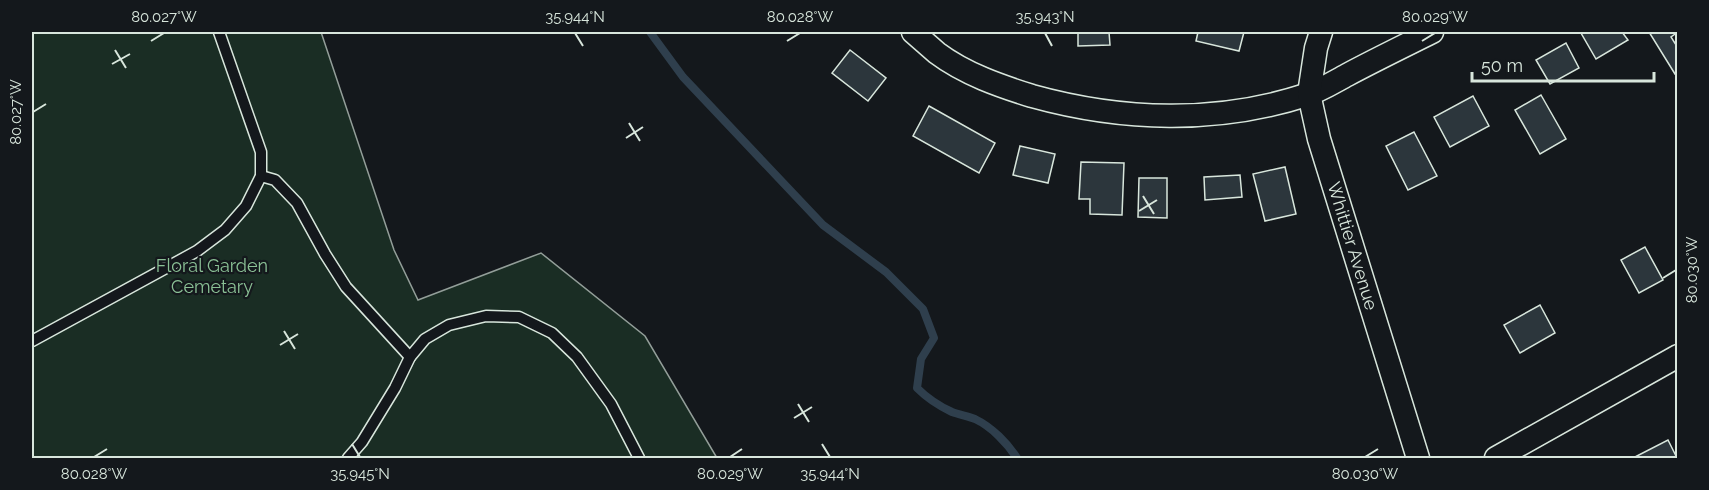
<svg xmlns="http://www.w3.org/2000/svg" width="1709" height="490" font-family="Raleway,sans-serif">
	<rect width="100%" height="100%" fill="#14181c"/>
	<polygon fill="#1a2d24" stroke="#939e99" stroke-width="1.5" points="32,32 321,32 394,250 418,300 541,253 645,336 717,458 32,458"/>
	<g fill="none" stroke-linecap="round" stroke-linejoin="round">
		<path stroke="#2f3f4d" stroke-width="8" d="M650,32L683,77L823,225L886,272L923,309L934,338L921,359L917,388C927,398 939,406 952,412C960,415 968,416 975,419C992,427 1008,444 1017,458"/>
	</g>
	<g fill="#2c363c" stroke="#d8e6dc" stroke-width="1.5">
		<polygon points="1078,32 1109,32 1110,45 1078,46"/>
		<polygon points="1198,32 1244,32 1239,51 1196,41"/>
		<polygon points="1583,32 1622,32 1628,40 1596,59 1581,33"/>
		<polygon points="1649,32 1678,32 1671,37 1678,48 1678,73 1675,74"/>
		<polygon points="1566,43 1579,68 1550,84 1536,60"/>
		<polygon points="850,50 886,78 868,101 832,73"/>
		<polygon points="1541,95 1566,139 1540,154 1515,110"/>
		<polygon points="1473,96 1489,126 1450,147 1434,117"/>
		<polygon points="929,106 995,143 979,173 913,136"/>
		<polygon points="1414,132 1437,176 1408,190 1386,146"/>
		<polygon points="1020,146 1055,154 1048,183 1013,175"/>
		<polygon points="1081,162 1124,163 1122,215 1090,214 1090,199 1079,199"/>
		<polygon points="1285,167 1296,214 1265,221 1253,174"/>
		<polygon points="1240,175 1242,197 1205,200 1204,177"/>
		<polygon points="1139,178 1167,178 1167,218 1138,217"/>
		<polygon points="1645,247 1663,280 1639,293 1621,260"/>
		<polygon points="1540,305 1555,333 1520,353 1504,325"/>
		<polygon points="1668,440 1677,458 1633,458"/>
	</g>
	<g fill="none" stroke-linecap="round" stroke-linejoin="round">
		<defs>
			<g id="service">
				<polyline points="261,176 275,180 297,203 325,254 346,287 410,357"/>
				<polyline points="32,341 197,251 225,230 246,206 261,176 261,152 219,32"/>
				<polyline points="348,458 362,442 395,388 410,357 425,339 449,325 486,316 519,317 552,333 577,357 611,404 639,458"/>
			</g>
			<g id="minor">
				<path d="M913,32C921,39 929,46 937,53C965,74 1000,86 1032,96C1122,121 1217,124 1306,95C1320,91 1334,82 1347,75C1375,60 1404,46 1432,32"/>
				<polyline points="1321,32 1316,48 1309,94 1319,139 1418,458"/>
				<polyline points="1496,458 1678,356"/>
			</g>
		</defs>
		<use href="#service" stroke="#d8e6dc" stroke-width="13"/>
		<use href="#minor" stroke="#d8e6dc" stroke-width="25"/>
		<use href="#service" stroke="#14181c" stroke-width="10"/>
		<use href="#minor" stroke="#14181c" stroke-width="22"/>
	</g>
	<path fill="none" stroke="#d8e6dc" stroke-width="2" d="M575,33L583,46M1045,33L1052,46M151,41L164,33M787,41L800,33M1422,41L1435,33M115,50L126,68M112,64L130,54M33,112L46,104M629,123L640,141M626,138L643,127M1143,196L1154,214M1139,211L1157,200M1663,278L1676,270M284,331L295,349M280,345L298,334M798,404L809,422M794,418L812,407M352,444L360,457M822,444L830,457M94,457L107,449M730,457L742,449M1365,457L1378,449"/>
	<g text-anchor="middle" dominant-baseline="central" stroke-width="4.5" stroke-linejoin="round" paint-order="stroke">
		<g font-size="18" fill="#d8e6dc" stroke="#14181c">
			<text transform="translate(1353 246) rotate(73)">Whittier Avenue</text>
		</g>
		<g font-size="18" fill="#8ac095" stroke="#14181c">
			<text x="212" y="265">Floral Garden<tspan x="212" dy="21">Cemetary</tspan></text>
		</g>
	</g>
	<rect width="1709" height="490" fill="none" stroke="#14181c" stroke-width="66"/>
	<path d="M1472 72v9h182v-9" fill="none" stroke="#d8e6dc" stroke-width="3"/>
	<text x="1481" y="72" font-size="18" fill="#d8e6dc" stroke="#14181c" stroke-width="4.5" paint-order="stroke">50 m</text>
	<rect x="33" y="33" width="1643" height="424" fill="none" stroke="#d8e6dc" stroke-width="2"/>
	<g font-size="15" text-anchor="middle" fill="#d8e6dc">
		<text x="164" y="22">80.027°W</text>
		<text x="575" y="22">35.944°N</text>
		<text x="800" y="22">80.028°W</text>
		<text x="1045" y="22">35.943°N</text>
		<text x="1435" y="22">80.029°W</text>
		<text transform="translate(16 112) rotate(-90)" y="5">80.027°W</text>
		<text transform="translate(1692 270) rotate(-90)" y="5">80.030°W</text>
		<text x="94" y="479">80.028°W</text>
		<text x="360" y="479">35.945°N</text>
		<text x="730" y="479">80.029°W</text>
		<text x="830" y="479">35.944°N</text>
		<text x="1365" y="479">80.030°W</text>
	</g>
</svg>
